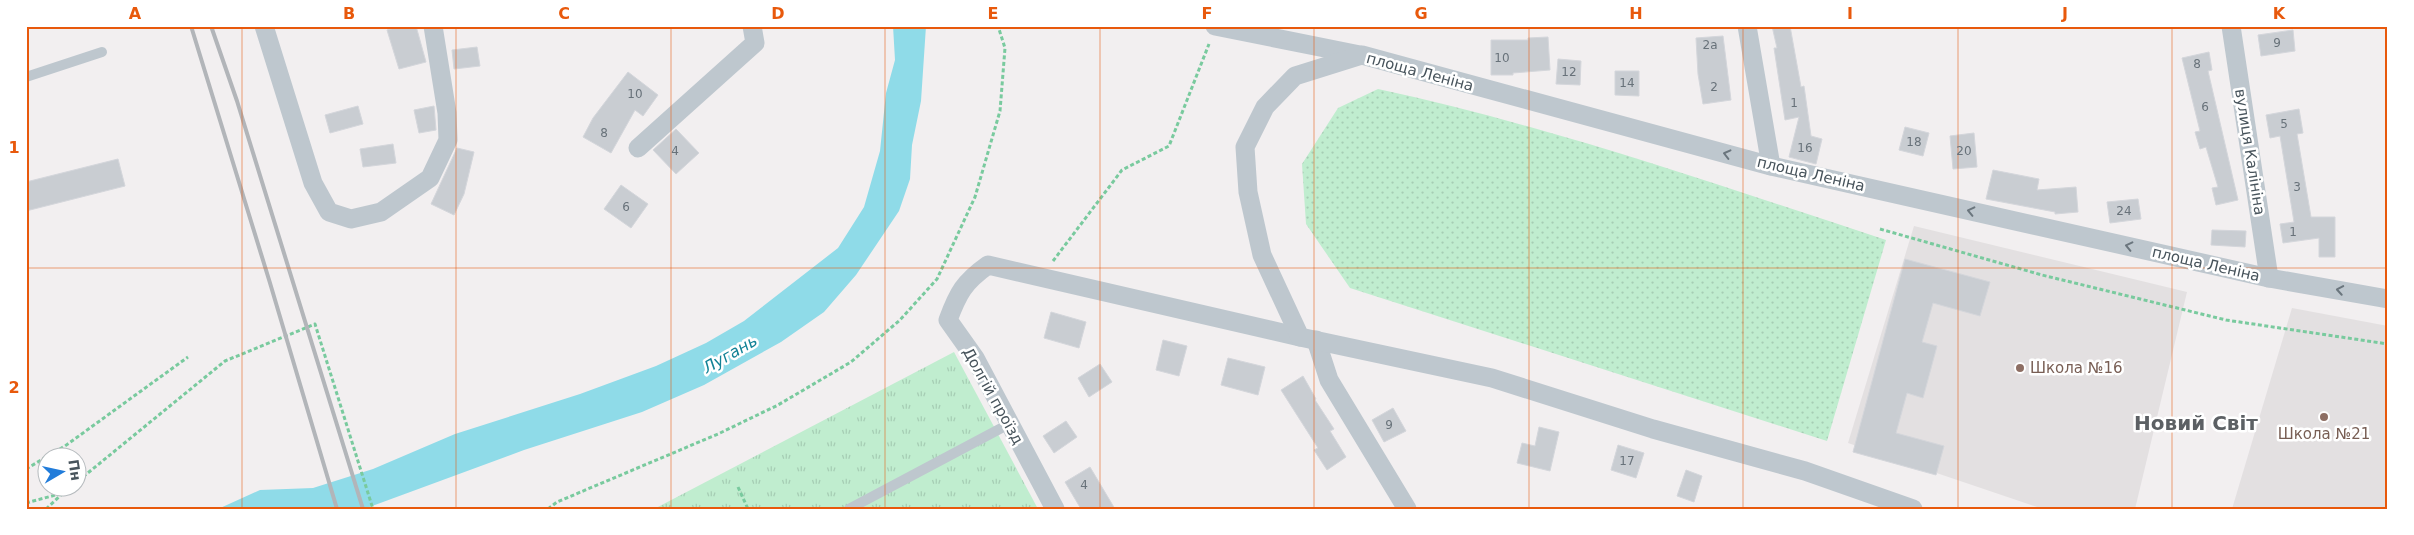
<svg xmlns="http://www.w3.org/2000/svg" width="2414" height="535" font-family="'DejaVu Sans',sans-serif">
	<defs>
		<pattern id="grass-tufts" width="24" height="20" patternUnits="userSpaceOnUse" patternTransform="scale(1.25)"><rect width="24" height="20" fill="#c0edcf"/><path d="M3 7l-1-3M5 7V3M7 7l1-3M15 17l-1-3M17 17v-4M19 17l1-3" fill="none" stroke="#a6cdb4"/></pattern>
		<pattern id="park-dots" width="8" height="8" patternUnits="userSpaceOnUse" patternTransform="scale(1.25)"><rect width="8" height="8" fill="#c0edcf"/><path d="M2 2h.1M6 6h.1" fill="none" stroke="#a6cdb4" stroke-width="1.8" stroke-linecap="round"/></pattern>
	</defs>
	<rect width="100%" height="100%" fill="#f2eff0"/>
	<g fill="#e3e0e1">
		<polygon points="1914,226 2187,292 2135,509 2043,509 1848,443"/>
		<polygon points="2292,308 2388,326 2388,509 2232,509"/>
	</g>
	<polygon fill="url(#grass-tufts)" points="954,352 1038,509 654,509"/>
	<path fill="url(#park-dots)" d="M1378,89C1550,126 1718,185 1886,240L1827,441L1350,288L1306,224L1302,164L1338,108Z"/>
	<polygon fill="#8fdbe8" points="893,26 926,26 921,101 912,145 910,179 899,211 856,275 824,312 781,342 704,385 642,412 524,450 364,509 218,509 260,490 313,488 373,469 455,434 580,394 656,366 706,343 744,321 838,248 864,207 880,151 886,93 895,60"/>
	<g fill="#c9cdd2" stroke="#d4d6db">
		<polygon points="402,26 416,26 426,62 399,69 387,30"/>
		<polygon points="1772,26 1790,26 1801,87 1804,86 1811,136 1822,139 1816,164 1789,157 1799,117 1785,120 1774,48 1777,48"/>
		<polygon points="2293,30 2295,51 2261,56 2258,35"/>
		<polygon points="1723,36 1731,100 1703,104 1698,74 1696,38"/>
		<polygon points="1548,37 1550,70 1513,73 1513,75 1491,75 1491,40 1528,40 1528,38"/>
		<polygon points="477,47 480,66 454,69 452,50"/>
		<polygon points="2209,52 2212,70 2208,71 2238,200 2216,205 2212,188 2218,187 2206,147 2200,149 2195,132 2200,131 2182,58"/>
		<polygon points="1558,59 1581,61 1580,85 1556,84"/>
		<polygon points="1615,71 1639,71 1639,96 1615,95"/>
		<polygon points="628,72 658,95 643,116 635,110 611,153 583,137 593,118"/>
		<polygon points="358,106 363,124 330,133 325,115"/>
		<polygon points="434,106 436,130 419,133 414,110"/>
		<polygon points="2299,109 2303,133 2297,134 2311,217 2335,217 2335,257 2319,257 2319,238 2283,243 2280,224 2294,222 2280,136 2270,138 2266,115"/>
		<polygon points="1905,127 1929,133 1923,156 1899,150"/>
		<polygon points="676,129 699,153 676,174 653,150"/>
		<polygon points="1974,133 1977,167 1953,169 1950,136"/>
		<polygon points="393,144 396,163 363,167 360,149"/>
		<polygon points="457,148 474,152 464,194 454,215 431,204"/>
		<polygon points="118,159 125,186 26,211 26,182"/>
		<polygon points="1993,170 2039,179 2037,190 2076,187 2078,212 2055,214 2055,212 1986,199"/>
		<polygon points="621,185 648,204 631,228 604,209"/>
		<polygon points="2138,199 2141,219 2110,223 2107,202"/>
		<polygon points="2212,230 2246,231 2245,247 2211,245"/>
		<polygon points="1905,259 1990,282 1980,316 1933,303 1922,342 1937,346 1923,398 1907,393 1896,433 1944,446 1936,475 1853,452"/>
		<polygon points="1051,312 1086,322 1079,348 1044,338"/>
		<polygon points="1163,340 1187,346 1179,376 1156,370"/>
		<polygon points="1228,358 1265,367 1258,395 1221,385"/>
		<polygon points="1100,364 1112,382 1089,397 1078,378"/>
		<polygon points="1303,376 1316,399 1315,400 1334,429 1330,431 1346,457 1327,470 1314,450 1318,448 1281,390"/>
		<polygon points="1393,408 1406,431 1384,442 1372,420"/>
		<polygon points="1066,421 1077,437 1054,453 1043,436"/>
		<polygon points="1539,427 1559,432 1550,471 1517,463 1522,443 1535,446"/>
		<polygon points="1618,445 1644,453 1636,478 1611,470"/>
		<polygon points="1090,467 1115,509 1081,509 1065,482"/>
		<polygon points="1686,470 1702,476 1694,502 1677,496"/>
	</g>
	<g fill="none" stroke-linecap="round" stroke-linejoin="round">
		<g stroke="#79ca9e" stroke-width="3" stroke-dasharray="4 2.5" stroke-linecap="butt">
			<polyline points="1880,229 2042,275 2226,320 2388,344"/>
			<polyline points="1053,261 1122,170 1169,146 1209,44"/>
			<polyline points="26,469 65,446 188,357"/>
			<polyline points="78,481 225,361 315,324 373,509"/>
			<polyline points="738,487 748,509"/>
			<polyline points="26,503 63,493 70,488"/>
			<polyline points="46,509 62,494"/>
			<polyline points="548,509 557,502 718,434 778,405 851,362 900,320 937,279 975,197 1000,111 1005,48 998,26"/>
		</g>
		<g stroke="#bec7ce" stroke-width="10">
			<polyline points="26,77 102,52"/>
			<polyline points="849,509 1009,424"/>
		</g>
		<g stroke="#bec7ce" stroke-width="19">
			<polyline points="264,26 313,183 329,212 351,219 381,212 430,178 448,140 447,113 433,26"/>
			<polyline points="1215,26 1360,55"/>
			<polyline points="1747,26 1771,166"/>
			<polyline points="2231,26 2269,278"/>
			<polyline points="638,148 755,43 752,26"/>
			<polyline points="1316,340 1329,380 1407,509"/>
			<path d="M1055,509L975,358L948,320C958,293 964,282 988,265L1300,337"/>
			<polyline points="1913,509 1805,471 1653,429 1492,378 1300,337 1262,255 1248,192 1245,147 1265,107 1295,76 1362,55 1771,166 2269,278 2388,299"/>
		</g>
		<g stroke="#b2b5b9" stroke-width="4">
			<polyline points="191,26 270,283 337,509"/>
			<polyline points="211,26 237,101 363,509"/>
		</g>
	</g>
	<defs><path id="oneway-chevron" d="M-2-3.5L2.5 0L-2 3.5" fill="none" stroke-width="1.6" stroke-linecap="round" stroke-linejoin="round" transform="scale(1.25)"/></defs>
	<g stroke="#6b767e">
		<use href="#oneway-chevron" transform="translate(1727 154) rotate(-166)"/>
		<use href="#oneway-chevron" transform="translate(1971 211) rotate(-167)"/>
		<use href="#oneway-chevron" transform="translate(2129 246) rotate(-167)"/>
		<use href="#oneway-chevron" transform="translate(2340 290) rotate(-170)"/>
	</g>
	<path fill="none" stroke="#e8590c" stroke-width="1" stroke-opacity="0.55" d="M242,26V509M456,26V509M671,26V509M885,26V509M1100,26V509M1314,26V509M1529,26V509M1743,26V509M1958,26V509M2172,26V509M26,268H2388"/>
	<g fill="#8d6e63" stroke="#fff" stroke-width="2">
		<circle cx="2020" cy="368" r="5"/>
		<circle cx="2324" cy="417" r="5"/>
	</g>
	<g text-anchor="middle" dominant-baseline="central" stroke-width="5" stroke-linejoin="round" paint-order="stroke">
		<g font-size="12" fill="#68727a">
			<text x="2277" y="43">9</text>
			<text x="1710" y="45">2а</text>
			<text x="1502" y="58">10</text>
			<text x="2197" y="64">8</text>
			<text x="1569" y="72">12</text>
			<text x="1627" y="83">14</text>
			<text x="1714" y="87">2</text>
			<text x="635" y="94">10</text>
			<text x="1794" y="103">1</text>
			<text x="2205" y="107">6</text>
			<text x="2284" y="124">5</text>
			<text x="604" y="133">8</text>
			<text x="1914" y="142">18</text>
			<text x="1805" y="148">16</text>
			<text x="675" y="151">4</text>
			<text x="1964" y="151">20</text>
			<text x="2297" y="187">3</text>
			<text x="626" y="207">6</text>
			<text x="2124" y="211">24</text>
			<text x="2293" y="232">1</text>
			<text x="1389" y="425">9</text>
			<text x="1627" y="461">17</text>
			<text x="1084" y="485">4</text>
		</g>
		<g font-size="15" fill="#48545c" stroke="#fff">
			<text transform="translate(1420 72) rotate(15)">площа Леніна</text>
			<text transform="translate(2250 152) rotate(81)">вулиця Калініна</text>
			<text transform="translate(1811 174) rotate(13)">площа Леніна</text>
			<text transform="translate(2206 264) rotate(13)">площа Леніна</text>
			<text transform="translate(993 396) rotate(61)">Долгій проїзд</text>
		</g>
		<g font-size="15" fill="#785e54" stroke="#fff" text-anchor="start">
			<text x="2030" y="368">Школа №16</text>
			<text x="2324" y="434" text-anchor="middle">Школа №21</text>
		</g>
		<g font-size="16" font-style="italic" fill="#128296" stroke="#fff">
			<text transform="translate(730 354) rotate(-30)">Лугань</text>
		</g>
		<g font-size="20" font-weight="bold" fill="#5c6064" stroke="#fff">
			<text x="2196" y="423">Новий Світ</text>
		</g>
	</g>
	<rect width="2414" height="535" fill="none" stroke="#ffffff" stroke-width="55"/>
	<g transform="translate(62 472) rotate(81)"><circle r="24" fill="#ffffff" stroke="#b6bbbe"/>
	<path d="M0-4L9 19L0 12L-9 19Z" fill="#217cda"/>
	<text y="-8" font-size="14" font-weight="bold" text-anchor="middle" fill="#48545c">Пн</text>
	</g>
	<rect x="28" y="28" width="2358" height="480" fill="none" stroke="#e8590c" stroke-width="2"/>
	<g font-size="16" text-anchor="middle" font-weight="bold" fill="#e8590c">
		<text x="135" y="19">A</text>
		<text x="349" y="19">B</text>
		<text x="564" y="19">C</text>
		<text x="778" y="19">D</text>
		<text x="993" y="19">E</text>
		<text x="1207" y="19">F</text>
		<text x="1421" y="19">G</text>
		<text x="1636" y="19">H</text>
		<text x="1850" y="19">I</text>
		<text x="2065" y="19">J</text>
		<text x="2279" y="19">K</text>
		<text x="14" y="153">1</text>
		<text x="14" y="393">2</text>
	</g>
</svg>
